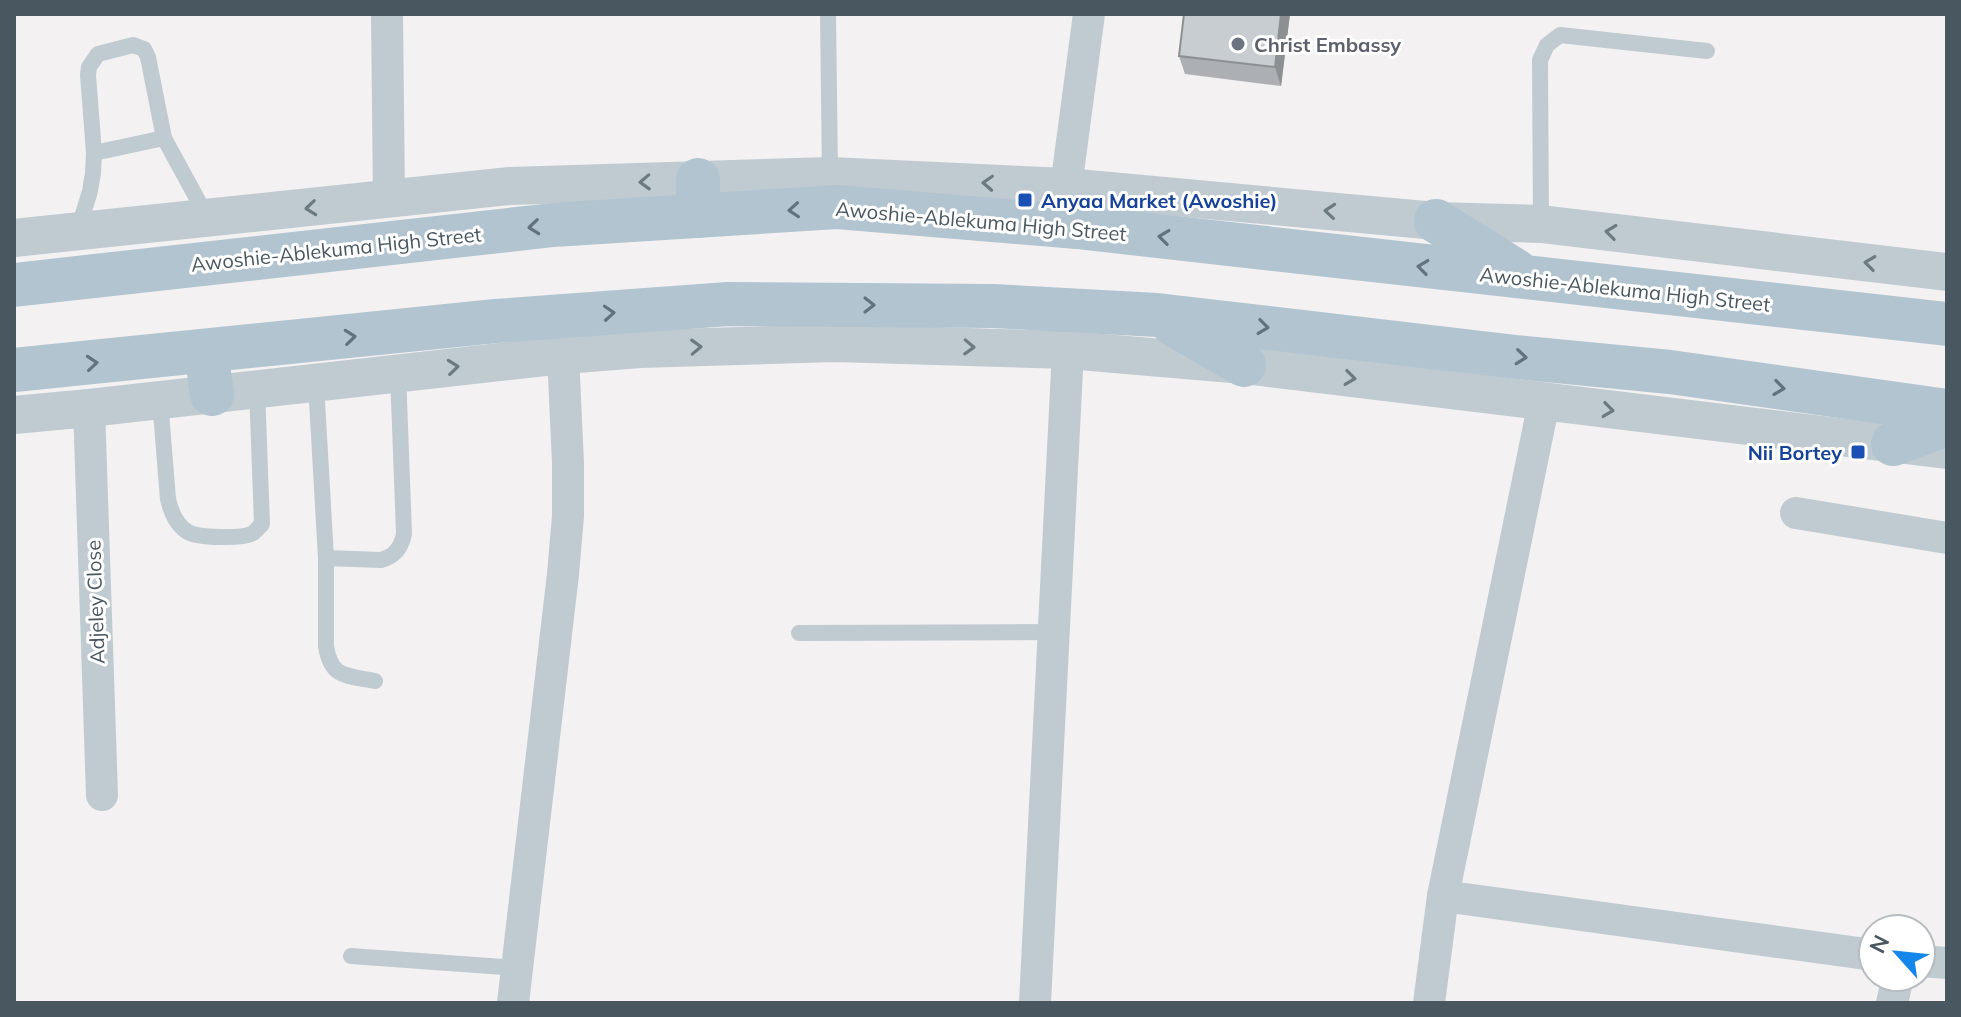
<svg xmlns="http://www.w3.org/2000/svg" width="1961" height="1017" font-family="Mulish,sans-serif">
	<rect width="100%" height="100%" fill="#f4f1f2"/>
	<g fill="none" stroke-linecap="round" stroke-linejoin="round">
		<g stroke="#bfcad1" stroke-width="16">
			<polyline points="828,14 830,176"/>
			<polyline points="94,153 164,138"/>
			<polyline points="1541,224 1540,60 1547,45 1560,35 1707,51"/>
			<polyline points="75,230 83,214 90,191 93,173 94,153 88,75 89,67 98,54 133,45 144,49 148,57 164,138 207,217"/>
			<path d="M316,383L326,558V646C331,679 347,675 375,681"/>
			<path d="M160,400L168,499C171,512 176,525 188,532C198,538 243,539 253,533C256,531 259,527 262,524L257,389"/>
			<path d="M326,558L381,560C395,556 401,548 404,534L398,373"/>
			<polyline points="799,633 1054,632"/>
			<polyline points="351,956 517,968"/>
		</g>
		<g stroke="#bfcad1" stroke-width="32">
			<polyline points="387,14 389,200"/>
			<polyline points="1066,187 1089,14"/>
			<polyline points="89,408 102,795"/>
			<polyline points="1796,513 1947,538"/>
			<polyline points="1443,896 1873,955"/>
			<polyline points="1921,961 1947,963"/>
			<polyline points="513,1003 563,574 568,516 568,463 563,355"/>
			<polyline points="1035,1003 1068,350"/>
			<polyline points="1429,1003 1443,896 1544,402"/>
			<polyline points="1892,1003 1898,977"/>
		</g>
		<g stroke="#bfcad1" stroke-width="38">
			<polyline points="14,238 510,186 830,176 1066,187 1436,221 1541,224 1947,272"/>
			<polyline points="14,415 89,408 563,355 640,349 835,343 1068,350 1244,365 1947,450"/>
		</g>
		<g stroke="#b1c4d0" stroke-width="44">
			<polyline points="698,216 698,180"/>
			<polyline points="1436,221 1516,271"/>
			<polyline points="14,285 553,225 837,207 1077,227 1947,324"/>
			<polyline points="1173,324 1244,365"/>
			<polyline points="206,351 212,394"/>
			<polyline points="14,370 496,321 728,304 993,306 1157,315 1516,357 1670,372 1947,411"/>
			<polyline points="1893,444 1947,424"/>
		</g>
	</g>
	<polygon fill="#acb0b4" points="1290,14 1281,86 1185,74 1179,56"/>
	<polygon fill="#8c9092" points="1281,14 1290,14 1281,86 1275,67"/>
	<polygon fill="#c8cdd1" stroke="#8c9092" stroke-width="2" points="1184,14 1281,14 1275,67 1179,56"/>
	<defs><path id="oneway-chevron" d="M-2-3.5L2.5 0L-2 3.5" fill="none" stroke-width="1.6" stroke-linecap="round" stroke-linejoin="round" transform="scale(2)"/></defs>
	<g stroke="#6c7a82">
		<use href="#oneway-chevron" transform="translate(645 182) rotate(178)"/>
		<use href="#oneway-chevron" transform="translate(988 183) rotate(-177)"/>
		<use href="#oneway-chevron" transform="translate(311 208) rotate(174)"/>
		<use href="#oneway-chevron" transform="translate(1330 211) rotate(-175)"/>
		<use href="#oneway-chevron" transform="translate(1611 232) rotate(-173)"/>
		<use href="#oneway-chevron" transform="translate(1870 263) rotate(-173)"/>
		<use href="#oneway-chevron" transform="translate(696 347) rotate(-2)"/>
		<use href="#oneway-chevron" transform="translate(969 347) rotate(2)"/>
		<use href="#oneway-chevron" transform="translate(453 367) rotate(-6)"/>
		<use href="#oneway-chevron" transform="translate(1350 378) rotate(7)"/>
		<use href="#oneway-chevron" transform="translate(1608 410) rotate(7)"/>
	</g>
	<g stroke="#63727c">
		<use href="#oneway-chevron" transform="translate(794 210) rotate(176)"/>
		<use href="#oneway-chevron" transform="translate(534 227) rotate(174)"/>
		<use href="#oneway-chevron" transform="translate(1164 237) rotate(-173)"/>
		<use href="#oneway-chevron" transform="translate(1423 267) rotate(-173)"/>
		<use href="#oneway-chevron" transform="translate(869 305)"/>
		<use href="#oneway-chevron" transform="translate(609 313) rotate(-4)"/>
		<use href="#oneway-chevron" transform="translate(1263 327) rotate(7)"/>
		<use href="#oneway-chevron" transform="translate(350 337) rotate(-6)"/>
		<use href="#oneway-chevron" transform="translate(1521 357) rotate(6)"/>
		<use href="#oneway-chevron" transform="translate(92 363) rotate(-5)"/>
		<use href="#oneway-chevron" transform="translate(1779 388) rotate(8)"/>
	</g>
	<circle fill="#6b7280" stroke="#fff" stroke-width="3" cx="1238" cy="44" r="8"/>
	<g fill="#1a4fb4" stroke="#fff" stroke-width="3">
		<rect x="1017" y="192" width="16" height="16" rx="4"/>
		<rect x="1850" y="444" width="16" height="16" rx="4"/>
	</g>
	<g text-anchor="middle" dominant-baseline="central" stroke-width="6" stroke-linejoin="round" paint-order="stroke">
		<g font-size="20" font-weight="bold" fill="#5b616d" stroke="#fff" text-anchor="start">
			<text x="1254" y="44">Christ Embassy</text>
		</g>
		<g font-size="20" font-weight="bold" fill="#164399" stroke="#fff" text-anchor="start">
			<text x="1041" y="200">Anyaa Market (Awoshie)</text>
			<text x="1842" y="452" text-anchor="end">Nii Bortey</text>
		</g>
		<g font-size="20" fill="#495760" stroke="#fff">
			<text transform="translate(981 221) rotate(5)">Awoshie-Ablekuma High Street</text>
			<text transform="translate(336 249) rotate(-6)">Awoshie-Ablekuma High Street</text>
			<text transform="translate(1625 289) rotate(6)">Awoshie-Ablekuma High Street</text>
			<text transform="translate(95 602) rotate(-92)">Adjeley Close</text>
		</g>
	</g>
	<rect width="1961" height="1017" fill="none" stroke="#495760" stroke-width="32"/>
	<g transform="translate(1897 953) rotate(297)"><circle r="38" fill="#ffffff" stroke="#b6bcbf" stroke-width="2"/>
	<path d="M0-6L14 30L0 20L-14 30Z" fill="#1687ea"/>
	<text y="-12" font-size="22" font-weight="bold" text-anchor="middle" fill="#495760">N</text>
	</g>
</svg>
